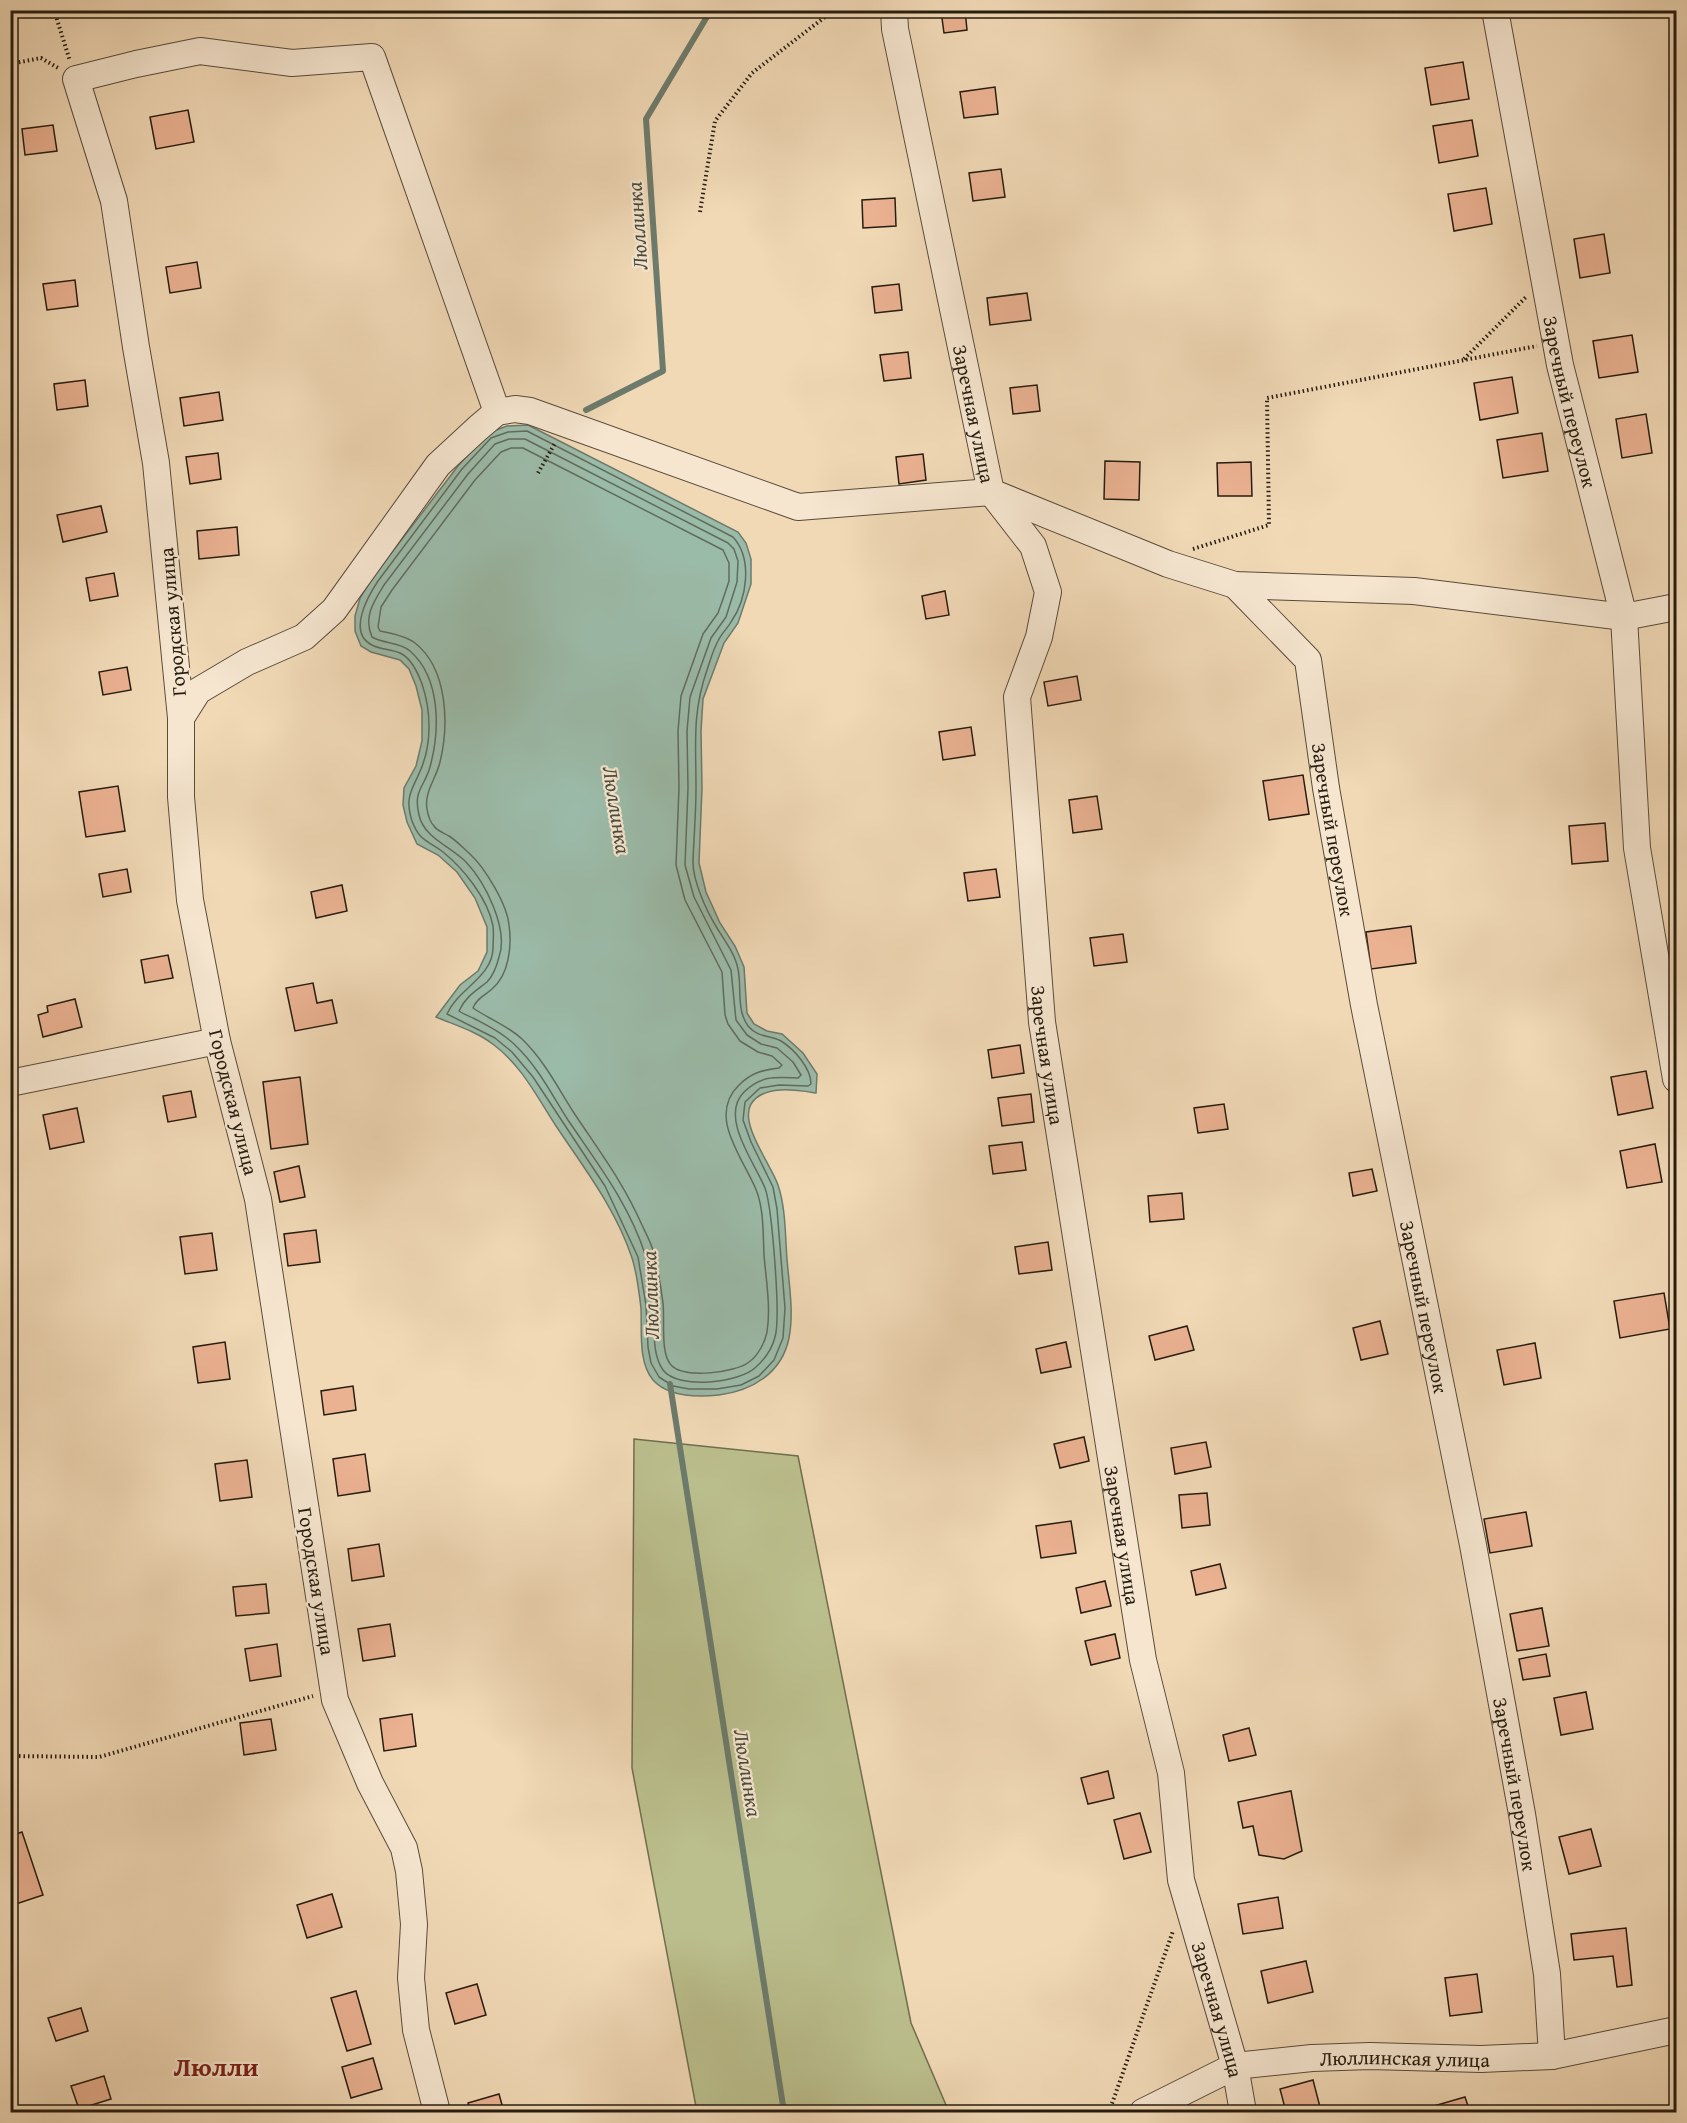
<svg xmlns="http://www.w3.org/2000/svg" width="1687" height="2123" font-family="'Gentium Book Plus',serif">
	<rect width="100%" height="100%" fill="#f1d9b6"/>
	<filter id="stains"><feTurbulence type="fractalNoise" baseFrequency=".00333" numOctaves="4"/><feColorMatrix values="0 0 0 0 .2 0 0 0 0 .09 0 0 0 0 .02 0 0 0 .5 -.17"/></filter>
	<radialGradient id="worn" r=".72"><stop offset=".6" stop-color="#630" stop-opacity="0"/><stop offset="1" stop-color="#630" stop-opacity=".3"/></radialGradient>
	<polygon fill="#bbbf8d" stroke="#706e4e" stroke-width="1.5" points="634,1439 798,1456 911,2023 949,2112 697,2112 632,1768"/>
	<path fill="#9bbba9" stroke="#6c7b6c" stroke-width="1.5" d="M528,425L738,532L746,543L751,559V584L738,623L724,643L703,699L701,731L702,788L699,863L706,892L720,923L735,946L744,967L747,1013L754,1024L767,1031L782,1034L803,1053L817,1074L816,1093C797,1090 764,1084 751,1104C739,1124 772,1166 778,1185C786,1209 785,1235 787,1259C789,1284 794,1313 789,1338C782,1373 752,1391 719,1395C699,1397 668,1397 653,1380C638,1362 642,1331 641,1308C639,1292 637,1273 632,1258C616,1209 584,1168 556,1126C537,1097 522,1066 494,1045C478,1032 455,1025 436,1017L460,985L478,971L487,952V927L475,898L457,872L438,855L417,844L407,822L403,805L404,788L416,766L422,741V710L416,686L409,669L400,660L371,652L361,646L355,631V616L360,598L373,577L458,466L488,433L507,426Z"/>
	<g fill="none" stroke-linecap="round" stroke-linejoin="round">
		<g stroke="#606c5c" stroke-width="1.5">
			<path d="M508,432L527,431L733,537C753,559 747,599 731,622C727,629 721,634 718,641C713,650 710,661 707,670C692,713 696,744 696,787C696,812 694,836 693,860C692,880 707,912 717,928C725,941 735,954 738,969C742,988 736,1009 748,1026C758,1038 770,1035 781,1041C794,1049 811,1068 811,1084L808,1086L779,1085L760,1088L745,1102L743,1120L751,1142L773,1187L777,1209L785,1308L783,1338L774,1360L759,1376L741,1385L717,1389H689L673,1386L659,1377L651,1363L648,1347L646,1305L638,1257L605,1186L533,1077L512,1052L495,1038L447,1014C458,989 492,977 493,949C493,942 494,933 493,926C488,899 464,869 443,852C428,840 420,842 412,821C404,796 413,789 421,769C432,743 431,710 422,684C418,673 412,660 402,654C393,649 381,650 372,645C347,633 368,596 378,581L462,469L491,438Z"/>
			<path d="M509,439H525L728,543L734,549L738,561L737,582L726,617L711,638L690,697L687,731L688,788L685,865L694,897L731,970L736,1020L747,1035L761,1044L777,1048L793,1062L801,1075L798,1078C775,1077 762,1075 744,1092C719,1117 755,1163 765,1188C772,1207 781,1318 775,1337C772,1349 765,1359 756,1367C740,1383 678,1390 663,1370C651,1353 655,1327 654,1307C653,1291 650,1270 645,1254C629,1204 597,1163 568,1120C552,1095 538,1067 516,1046C504,1034 490,1027 475,1019C469,1016 463,1014 459,1011C465,997 476,991 487,982C493,976 497,965 499,957C509,929 485,882 466,862C450,846 424,838 419,815C413,790 424,788 430,767C440,731 441,678 410,651C400,642 383,644 372,637C363,617 374,601 384,585L468,474L495,444Z"/>
			<path d="M511,448H523L723,550L729,563V581L723,599L718,613L703,634L681,696L678,731L679,788L676,865L685,900L722,972L725,1015L728,1024L740,1041L758,1052L772,1056L782,1065L779,1068C762,1070 751,1073 739,1085C706,1117 745,1160 757,1192C764,1212 763,1235 764,1255C766,1280 771,1307 767,1332C765,1342 758,1356 749,1362C735,1373 684,1379 671,1365C660,1353 665,1319 663,1303C661,1287 658,1270 654,1254C652,1244 646,1234 642,1225C623,1182 600,1152 574,1113C558,1088 544,1060 522,1039C507,1025 489,1019 473,1008C476,999 485,995 492,989C509,975 512,946 509,925C507,904 485,868 470,854C463,848 457,841 449,836C444,833 437,831 434,826C430,822 428,815 427,809C424,792 436,779 440,762C449,725 448,669 415,643C406,636 391,633 380,631L378,627L381,607L392,590L475,480L501,452Z"/>
		</g>
		<g stroke="#6c7b6c" stroke-width="6">
			<polyline points="586,410 663,371 646,119 711,10"/>
			<polyline points="670,1384 784,2112"/>
		</g>
	</g>
	<g fill="#ebb292" stroke="#261c10" stroke-width="1.5">
		<polygon points="965,10 967,30 944,33 941,11"/>
		<polygon points="1463,62 1469,99 1431,105 1425,68"/>
		<polygon points="995,87 998,114 964,118 960,92"/>
		<polygon points="188,110 194,142 156,149 150,117"/>
		<polygon points="1472,120 1478,156 1439,163 1433,126"/>
		<polygon points="53,125 57,151 25,155 22,129"/>
		<polygon points="1001,169 1005,197 973,201 969,173"/>
		<polygon points="1486,188 1492,224 1454,231 1448,194"/>
		<polygon points="895,198 896,226 863,228 862,200"/>
		<polygon points="1604,234 1610,273 1580,278 1574,239"/>
		<polygon points="197,262 201,288 170,293 166,267"/>
		<polygon points="75,280 78,306 47,310 43,284"/>
		<polygon points="899,284 902,310 875,313 872,287"/>
		<polygon points="1027,293 1031,320 990,325 987,298"/>
		<polygon points="1632,335 1638,372 1599,378 1593,341"/>
		<polygon points="908,352 911,378 884,381 880,355"/>
		<polygon points="1512,377 1518,413 1480,420 1474,383"/>
		<polygon points="85,380 88,406 57,410 54,384"/>
		<polygon points="1037,385 1040,411 1013,414 1010,388"/>
		<polygon points="219,392 223,420 184,426 180,398"/>
		<polygon points="1646,414 1652,453 1622,458 1616,419"/>
		<polygon points="1542,433 1548,471 1503,478 1497,440"/>
		<polygon points="218,453 221,479 190,484 186,457"/>
		<polygon points="923,454 926,480 899,484 896,457"/>
		<polygon points="1105,461 1140,462 1139,500 1104,499"/>
		<polygon points="1251,462 1252,496 1218,496 1217,463"/>
		<polygon points="101,506 107,532 63,542 57,515"/>
		<polygon points="237,527 239,555 199,559 197,531"/>
		<polygon points="114,573 118,596 90,601 86,578"/>
		<polygon points="945,591 949,615 926,619 922,596"/>
		<polygon points="127,667 131,690 103,695 99,672"/>
		<polygon points="1077,676 1081,700 1048,706 1044,682"/>
		<polygon points="971,727 975,755 943,760 939,732"/>
		<polygon points="1303,775 1309,814 1269,820 1263,781"/>
		<polygon points="118,786 125,831 86,837 79,792"/>
		<polygon points="1097,796 1102,829 1073,833 1069,800"/>
		<polygon points="1605,823 1608,861 1572,864 1569,826"/>
		<polygon points="127,869 131,892 103,897 99,874"/>
		<polygon points="996,869 1000,897 968,901 964,873"/>
		<polygon points="342,885 347,911 316,918 311,892"/>
		<polygon points="1411,926 1416,963 1371,969 1366,932"/>
		<polygon points="1123,934 1127,962 1094,966 1090,938"/>
		<polygon points="168,955 173,978 145,983 141,960"/>
		<polygon points="313,983 317,1003 332,1000 337,1023 295,1031 286,988"/>
		<polygon points="75,999 82,1027 43,1037 38,1015 48,1012 47,1006"/>
		<polygon points="1020,1045 1024,1073 992,1078 988,1050"/>
		<polygon points="1646,1071 1653,1108 1618,1115 1611,1077"/>
		<polygon points="300,1077 308,1144 271,1149 263,1082"/>
		<polygon points="191,1091 196,1117 168,1122 163,1096"/>
		<polygon points="1031,1094 1034,1122 1002,1126 998,1098"/>
		<polygon points="1224,1104 1228,1129 1198,1133 1194,1108"/>
		<polygon points="77,1108 84,1142 50,1149 43,1115"/>
		<polygon points="1022,1142 1026,1170 993,1174 989,1146"/>
		<polygon points="1655,1144 1662,1182 1627,1188 1620,1151"/>
		<polygon points="299,1166 305,1197 280,1202 274,1172"/>
		<polygon points="1372,1169 1377,1191 1353,1196 1349,1173"/>
		<polygon points="1182,1193 1184,1219 1150,1222 1148,1196"/>
		<polygon points="316,1230 320,1262 288,1266 284,1234"/>
		<polygon points="212,1233 217,1270 185,1274 180,1237"/>
		<polygon points="1048,1242 1052,1270 1019,1274 1015,1247"/>
		<polygon points="1664,1293 1670,1329 1620,1338 1614,1301"/>
		<polygon points="1380,1321 1388,1354 1361,1360 1353,1328"/>
		<polygon points="1187,1326 1194,1350 1155,1360 1149,1336"/>
		<polygon points="225,1342 230,1379 198,1383 193,1347"/>
		<polygon points="1066,1342 1071,1367 1041,1373 1036,1349"/>
		<polygon points="1535,1343 1541,1378 1504,1385 1497,1350"/>
		<polygon points="353,1386 356,1410 324,1415 321,1391"/>
		<polygon points="1084,1437 1089,1461 1060,1468 1054,1444"/>
		<polygon points="1206,1442 1211,1467 1175,1474 1171,1448"/>
		<polygon points="365,1454 370,1491 338,1496 333,1459"/>
		<polygon points="247,1460 252,1497 220,1501 215,1464"/>
		<polygon points="1207,1493 1210,1525 1182,1528 1179,1495"/>
		<polygon points="1526,1512 1532,1546 1490,1553 1484,1519"/>
		<polygon points="1071,1521 1076,1553 1041,1558 1036,1526"/>
		<polygon points="379,1544 384,1576 352,1581 348,1549"/>
		<polygon points="1220,1564 1226,1588 1196,1595 1191,1571"/>
		<polygon points="1105,1581 1111,1606 1081,1613 1076,1588"/>
		<polygon points="266,1584 269,1613 236,1616 233,1587"/>
		<polygon points="1542,1608 1549,1646 1517,1651 1510,1614"/>
		<polygon points="390,1624 395,1656 363,1661 358,1629"/>
		<polygon points="1115,1634 1120,1658 1091,1665 1085,1641"/>
		<polygon points="277,1644 281,1676 250,1681 245,1649"/>
		<polygon points="1546,1654 1550,1676 1523,1680 1519,1659"/>
		<polygon points="1586,1692 1593,1729 1561,1735 1554,1698"/>
		<polygon points="412,1714 416,1746 384,1751 380,1719"/>
		<polygon points="271,1719 276,1750 244,1755 240,1723"/>
		<polygon points="1249,1728 1256,1755 1229,1761 1223,1735"/>
		<polygon points="1108,1771 1114,1798 1088,1804 1081,1778"/>
		<polygon points="1291,1791 1302,1851 1284,1859 1259,1855 1253,1826 1243,1828 1238,1802"/>
		<polygon points="1140,1813 1151,1852 1124,1859 1114,1820"/>
		<polygon points="1591,1829 1601,1866 1569,1874 1559,1837"/>
		<polygon points="22,1832 43,1895 10,1906 10,1836"/>
		<polygon points="332,1894 342,1927 307,1938 297,1905"/>
		<polygon points="1278,1897 1283,1928 1243,1934 1238,1904"/>
		<polygon points="1626,1928 1632,1985 1617,1987 1613,1956 1574,1960 1571,1934"/>
		<polygon points="1306,1961 1313,1992 1268,2003 1261,1971"/>
		<polygon points="1477,1974 1482,2012 1450,2016 1445,1978"/>
		<polygon points="477,1984 486,2015 455,2024 446,1993"/>
		<polygon points="356,1991 371,2044 347,2051 331,1998"/>
		<polygon points="81,2008 88,2031 56,2041 48,2018"/>
		<polygon points="373,2058 382,2089 351,2098 342,2067"/>
		<polygon points="104,2076 111,2099 79,2109 71,2086"/>
		<polygon points="1313,2080 1320,2107 1299,2112 1286,2112 1280,2089"/>
		<polygon points="499,2094 504,2112 471,2112 468,2103"/>
		<polygon points="1465,2097 1470,2112 1429,2112 1427,2108"/>
	</g>
	<g fill="none" stroke-linecap="round" stroke-linejoin="round">
		<defs>
			<g id="minor">
				<path id="s1" d="M894,10L895,29L991,492L1033,546L1048,592L1039,637L1017,697L1042,1022L1143,1660L1171,1773L1181,1880L1235,2066L1243,2112"/>
				<path id="s2" d="M1495,10L1560,365L1624,617L1637,848L1676,1079"/>
				<path id="s3" d="M1235,585L1308,660L1326,788L1364,1005L1473,1545L1522,1814L1547,1974L1552,2056"/>
				<polyline points="181,718 198,691 247,662 304,637 334,610 438,465 478,428 497,412 515,409 530,411 798,507 991,492 1168,564 1235,585 1414,591 1624,617 1676,607"/>
				<polyline points="10,1083 217,1041"/>
				<polyline points="437,2112 416,2030 411,1978 414,1924 409,1871 404,1848 370,1783 335,1700 258,1199 217,1041 190,900 181,797 181,718 156,463 136,347 114,201 76,79 136,64 200,51 292,63 372,57 497,412"/>
				<path id="s4" d="M1143,2112L1235,2066L1312,2058L1370,2056L1481,2059L1552,2056L1676,2030"/>
			</g>
		</defs>
		<use href="#minor" stroke="#594b3a" stroke-width="28"/>
		<g stroke="#261c10" stroke-width="4" stroke-dasharray="1.5 3" stroke-linecap="butt">
			<polyline points="54,10 70,61"/>
			<polyline points="10,64 41,58 60,69"/>
			<polyline points="700,212 715,121 752,73 834,10"/>
			<polyline points="1464,359 1527,296"/>
			<polyline points="538,473 555,443"/>
			<polyline points="1193,549 1269,525 1267,398 1537,346"/>
			<polyline points="10,1756 99,1757 313,1696"/>
			<polyline points="1109,2112 1173,1931"/>
		</g>
		<use href="#minor" stroke="#f6e6d0" stroke-width="26"/>
	</g>
	<g text-anchor="middle" dominant-baseline="central" stroke-width="4.5" stroke-linejoin="round" paint-order="stroke">
		<g font-size="20" fill="#261c10" stroke="#f6e6d0">
			<text stroke="none"><textPath href="#s2" startOffset="399">Заречный переулок</textPath></text>
			<text stroke="none"><textPath href="#s1" startOffset="412">Заречная улица</textPath></text>
			<text transform="translate(172 622) rotate(-95)">Городская улица</text>
			<text stroke="none"><textPath href="#s3" startOffset="276">Заречный переулок</textPath></text>
			<text stroke="none"><textPath href="#s1" startOffset="1078">Заречная улица</textPath></text>
			<text transform="translate(234 1102) rotate(76)">Городская улица</text>
			<text stroke="none"><textPath href="#s3" startOffset="762">Заречный переулок</textPath></text>
			<text stroke="none"><textPath href="#s1" startOffset="1564">Заречная улица</textPath></text>
			<text transform="translate(317 1581) rotate(81)">Городская улица</text>
			<text stroke="none"><textPath href="#s3" startOffset="1248">Заречный переулок</textPath></text>
			<text stroke="none"><textPath href="#s1" startOffset="2049">Заречная улица</textPath></text>
			<text stroke="none"><textPath href="#s4" startOffset="273">Люллинская улица</textPath></text>
		</g>
		<g font-size="21" font-style="italic" fill="#494c3e" stroke="#f6e6d0">
			<text transform="translate(637 226) rotate(-94)">Люллинка</text>
			<text transform="translate(617 810) rotate(81)">Люллинка</text>
			<text transform="translate(650 1295) rotate(-92)">Люллинка</text>
			<text transform="translate(748 1773) rotate(81)">Люллинка</text>
		</g>
		<g font-size="26" font-weight="bold" fill="#7a1f14" stroke="#f6e6d0">
			<text x="216" y="2066">Люлли</text>
		</g>
	</g>
	<rect width="1687" height="2123" fill="none" stroke="#f1d9b6" stroke-width="36"/>
	<rect x="12" y="12" width="1663" height="2099" fill="none" stroke="#261c10" stroke-width="3"/>
	<rect x="18" y="18" width="1651" height="2087" fill="none" stroke="#261c10" stroke-width="1.5"/>
	<rect width="100%" height="100%" filter="url(#stains)"/>
	<rect width="100%" height="100%" fill="url(#worn)"/>
</svg>
